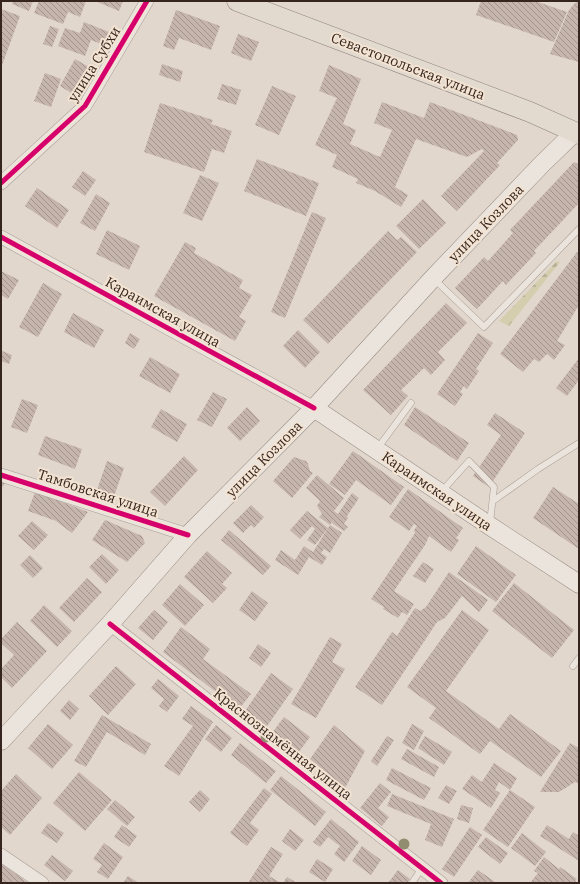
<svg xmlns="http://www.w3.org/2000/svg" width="580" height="884" font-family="'IBM Plex Serif',serif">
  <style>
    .forest { fill: url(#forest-firs) }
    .building { fill: url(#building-back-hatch) }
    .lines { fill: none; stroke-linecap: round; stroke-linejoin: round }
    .service-casing { stroke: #a79d95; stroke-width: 7 }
    .minor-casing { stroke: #a79d95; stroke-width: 14 }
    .secondary-casing { stroke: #978d85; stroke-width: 19 }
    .primary-casing { stroke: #8d837c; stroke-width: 21 }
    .service { stroke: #eae4dd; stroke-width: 6 }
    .minor { stroke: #eae4dd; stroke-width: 13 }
    .secondary { stroke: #eae4dd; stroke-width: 18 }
    .primary { stroke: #e2d9cf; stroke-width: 20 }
    .cycleway-casing { stroke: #f3e3d2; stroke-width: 8 }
    .cycleway { stroke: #d6006c; stroke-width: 5 }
    .tree { fill: #908d71 }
    .labels { text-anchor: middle; stroke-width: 4; stroke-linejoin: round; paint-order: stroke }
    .street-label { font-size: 14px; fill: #35251e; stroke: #f3e3d2 }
  </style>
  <defs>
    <pattern id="forest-firs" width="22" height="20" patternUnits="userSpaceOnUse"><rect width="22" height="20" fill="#d4ceaf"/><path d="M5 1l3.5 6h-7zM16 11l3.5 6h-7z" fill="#b7b196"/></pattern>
    <pattern id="building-back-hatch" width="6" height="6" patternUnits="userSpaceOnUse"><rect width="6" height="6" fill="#c6b5ad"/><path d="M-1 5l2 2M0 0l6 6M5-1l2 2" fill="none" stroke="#a2938c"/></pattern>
  </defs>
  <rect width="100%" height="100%" fill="#e2d7cc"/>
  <path class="forest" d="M557,261L560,262L509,326L499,321Z"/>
  <path class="building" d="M13,1H33L29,11L12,4Z
    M39,1H86L80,17L68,12L63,24L34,13Z
    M95,1H123L119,11Z
    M481,1H535L567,12L554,42L476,15Z
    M577,1H579V62L550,54L569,10Z
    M1,9L20,16L1,68Z
    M176,10L220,26L211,50L179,38L174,50L163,46Z
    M84,22L109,32L104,45L91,40L85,56L58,46L65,28L80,33Z
    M50,26L59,29L52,47L43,44Z
    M238,34L259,42L251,61L231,53Z
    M75,59L89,67L73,94L60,86Z
    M162,64L183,71L180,82L159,75Z
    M329,65L361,79L343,124L356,130L350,144L380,157L392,130L374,123L382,102L424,118L430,102L517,135L518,140L497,163L500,165L457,211L441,196L484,151L482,149L467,157L416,139L395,187L408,195L401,207L375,191L356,183L358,179L332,167L337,155L315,145L337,98L319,91Z
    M45,73L61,79L51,107L34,101Z
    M222,84L241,90L236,105L217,99Z
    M272,86L296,96L279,135L255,125Z
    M160,103L213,120L211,124L232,131L224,153L212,149L204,172L144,152Z
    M257,159L319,183L306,216L244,191Z
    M574,162L579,164V203L534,251L536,253L506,285L503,281L477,309L455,288L484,257L488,261L513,233L510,230Z
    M83,171L96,180L85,196L72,187Z
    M200,175L219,183L202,221L183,213Z
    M37,188L69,210L57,228L25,206Z
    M96,194L110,203L95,231L80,223Z
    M423,199L446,223L419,249L396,226Z
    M312,212L326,218L285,318L271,312Z
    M107,230L140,246L129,270L96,254Z
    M388,231L397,240L401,237L417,252L328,344L303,320Z
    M185,242L196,248L194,253L243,280L239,288L252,295L239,317L246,321L235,341L154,296Z
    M577,252L579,253V305L557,341L565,345L554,360L547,354L539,362L534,359L523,372L500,354Z
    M1,271L19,280L8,299L1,295Z
    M43,283L62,294L38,337L19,327Z
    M446,303L467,323L438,352L445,360L431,375L424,368L401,390L408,396L391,415L363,390Z
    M73,313L104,330L94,348L64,332Z
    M298,330L320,352L305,368L283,346Z
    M130,333L140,339L134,349L125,343Z
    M478,333L493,343L476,369L479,371L467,389L464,386L460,392L463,394L455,406L437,394Z
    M2,351L12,355L9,364L1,361Z
    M150,357L180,374L170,393L139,376Z
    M579,358V380L567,396L556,388Z
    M213,392L227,399L212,427L197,420Z
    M22,399L38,405L27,433L11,427Z
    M247,407L260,421L240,441L227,428Z
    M415,407L469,443L457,461L404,425Z
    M161,409L187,424L177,442L151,427Z
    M495,413L525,433L489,487L473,476L501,435L487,425Z
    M45,436L82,449L75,469L38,455Z
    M353,451L404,487L391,505L356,480L345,495L329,484Z
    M184,456L198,470L165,506L150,492Z
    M294,457L306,461L308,464L310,471L313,473L292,498L273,481Z
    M107,461L124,468L114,496L97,490Z
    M317,475L344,498L334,511L338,514L352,493L359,498L347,516L348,518L344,524L348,527L344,531L332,523L334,519L330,525L319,517L322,514L317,506L320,501L306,488Z
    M1,480L5,483L1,489Z
    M553,487L579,504V549L533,518Z
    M408,489L463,528L456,538L459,540L451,552L429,536L425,545L394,591L414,604L407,615L402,612L398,618L383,609L384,607L371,599L415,533L414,530L417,526L414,524L409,531L389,517Z
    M35,492L62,502L88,512L72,533L56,521L28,511Z
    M251,505L264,517L254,528L251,525L243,533L233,523Z
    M307,511L328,528L315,545L307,540L315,529L312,526L300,539L290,530Z
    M105,520L142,536L145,543L127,562L92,540Z
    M32,521L48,535L34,550L18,536Z
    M330,525L342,533L330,553L324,549L321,553L327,557L322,565L309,557L298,575L275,560L281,550L295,560L304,546L313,552Z
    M229,530L271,566L263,575L221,540Z
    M476,546L516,575L496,602L457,574Z
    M207,551L232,573L222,584L227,588L213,603L184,577Z
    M102,554L119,570L106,584L89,567Z
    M30,555L43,568L33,578L20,565Z
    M423,562L434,569L425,583L413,576Z
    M449,572L488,600L479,612L462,596L445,618L437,622L382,705L355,687L392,632L397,636L415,608L420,611L426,607Z
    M87,578L102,592L74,622L59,608Z
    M514,583L574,630L552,658L492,611Z
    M180,584L204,605L185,626L162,605Z
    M252,591L268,603L255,621L239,610Z
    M44,605L72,631L57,647L30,621Z
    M154,610L168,622L153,640L138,628Z
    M462,610L489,630L446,691L499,729L510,714L561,751L541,777L490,741L480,754L429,718L436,708L407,687Z
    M17,622L47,651L12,688L1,677V669L14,655L1,643V639Z
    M181,627L210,649L203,659L251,694L239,709L163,652Z
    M330,637L342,644L332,662L345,669L316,718L291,704Z
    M258,644L271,653L261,667L249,658Z
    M116,666L136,684L108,715L89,696Z
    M271,673L293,689L265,729L243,714Z
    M158,679L179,696L167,712L159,706L164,699L151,688Z
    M69,700L79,709L70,720L60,711Z
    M191,706L213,722L179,776L164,766L193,726L182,719Z
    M102,715L151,744L145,755L107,732L86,767L74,761Z
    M284,717L310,737L298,753L272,733Z
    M48,724L73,745L52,769L28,748Z
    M412,724L424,731L414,750L402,743Z
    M216,725L232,738L221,752L205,739Z
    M334,725L365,751L345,788L310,759Z
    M387,736L394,740L377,766L371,761Z
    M425,736L452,752L444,765L418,748Z
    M240,743L276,771L266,783L231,755Z
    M570,743L579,748V784L575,782L559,792H540Z
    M407,749L439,767L434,777L401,759Z
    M494,763L517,778L510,790L499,782L495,790L500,793L491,808L462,789L472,775L482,782Z
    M392,768L431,788L424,800L386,780Z
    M79,772L112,800L85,831L53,803Z
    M16,774L42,798L10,835L1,827V791Z
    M281,776L326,812L315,826L270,790Z
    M380,783L391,792L378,808L389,817L382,826L360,808Z
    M446,785L457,791L449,804L438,798Z
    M264,788L272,794L250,823L259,830L247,846L230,833Z
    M200,790L210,799L200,812L189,802Z
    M510,790L535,807L508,847L483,830Z
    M392,794L454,819L442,847L425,840L431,824L387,806Z
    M115,800L135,817L127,826L107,809Z
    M461,805L473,808L469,823L457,819Z
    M331,819L359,842L344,862L334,854L340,846L328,837L320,847L313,842Z
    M48,823L64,833L57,843L41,833Z
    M122,825L137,836L129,847L114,837Z
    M547,825L569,839L573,832L579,836V861L540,836Z
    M470,827L482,835L454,877L442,869Z
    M290,829L304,840L295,851L282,841Z
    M522,833L546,852L535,866L511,848Z
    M486,837L508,853L500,864L478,847Z
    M104,843L123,857L108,879L97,872L102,865L93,859Z
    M362,846L381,860L371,875L352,861Z
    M271,847L283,854L269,876L281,883H248Z
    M52,855L73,871L65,881L44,865Z
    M544,857L559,869L560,867L577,879L575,881L578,883H530L538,873L534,871Z
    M317,859L333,869L325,882L309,872Z
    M1,863L16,874L28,883H1Z
    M398,870L410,879L407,883H388Z
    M478,870L491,879L496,883H468Z
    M128,876L139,883H123Z
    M287,877L297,883H283Z"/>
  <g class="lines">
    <g class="service-casing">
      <path id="service" d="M434,279L484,327L579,229
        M377,449L411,403
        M442,491L469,461L494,487L490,523
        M493,501L538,469L579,443
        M573,666L579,658
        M412,883L422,868"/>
    </g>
    <g class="minor-casing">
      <path id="minor" d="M1,183L85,106L147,1
        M1,237L314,408
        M1,475L188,535
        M110,624L441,883
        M1,855L42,883"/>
    </g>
    <g class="secondary-casing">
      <path id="secondary" d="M314,408L490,526L579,584
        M1,741L110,624L188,535L314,408L433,278L543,163L575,132"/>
    </g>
    <g class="primary-casing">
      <path id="primary" d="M237,1L530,112L579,134"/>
    </g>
    <use href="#service" class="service"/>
    <use href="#minor" class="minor"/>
    <use href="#secondary" class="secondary"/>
    <use href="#primary" class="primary"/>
    <g class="cycleway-casing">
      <path id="cycleway" d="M1,183L85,106L147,1
        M1,237L314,408
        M1,475L188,535
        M110,624L441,883"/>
    </g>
    <use href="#cycleway" class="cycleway"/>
  </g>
  <g class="tree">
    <circle cx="266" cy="737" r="5.5"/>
    <circle cx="404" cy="844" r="5.5"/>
  </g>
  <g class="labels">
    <g class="street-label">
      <text transform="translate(94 64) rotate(-58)" y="5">улица Субхи</text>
      <text transform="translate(408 66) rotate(21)" y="5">Севастопольская улица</text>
      <text transform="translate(486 223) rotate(-46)" y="5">улица Козлова</text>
      <text transform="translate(163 312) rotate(29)" y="5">Караимская улица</text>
      <text transform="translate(264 459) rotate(-45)" y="5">улица Козлова</text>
      <text transform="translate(437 491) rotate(34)" y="5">Караимская улица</text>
      <text transform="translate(98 493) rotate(18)" y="5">Тамбовская улица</text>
      <text transform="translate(283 744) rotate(38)" y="5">Краснознамённая улица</text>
    </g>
  </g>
  <rect width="580" height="884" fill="none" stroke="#35251e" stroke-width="4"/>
</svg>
